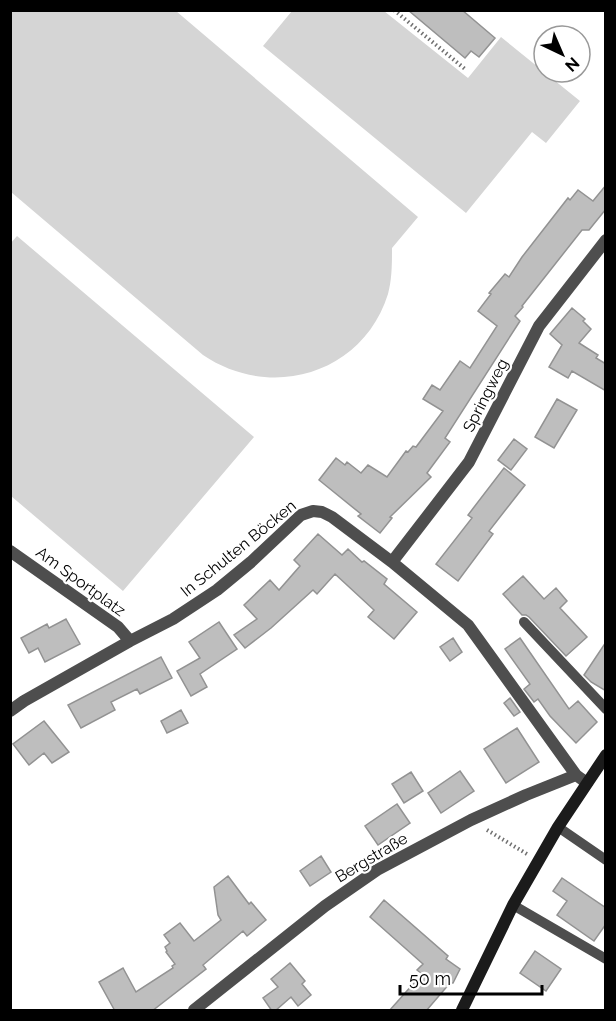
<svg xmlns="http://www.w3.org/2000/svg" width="616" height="1021" font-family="Raleway,sans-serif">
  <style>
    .green { fill: #d5d5d5 }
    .building { fill: #bebebe; stroke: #929292; stroke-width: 1.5 }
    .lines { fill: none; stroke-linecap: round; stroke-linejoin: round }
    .path { stroke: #707070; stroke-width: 4; stroke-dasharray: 1.5 3; stroke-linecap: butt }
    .lane { stroke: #4e4e4e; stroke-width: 10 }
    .street { stroke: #4e4e4e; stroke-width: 12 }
    .secondary { stroke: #1b1b1b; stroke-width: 12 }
    .labels { text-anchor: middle; stroke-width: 4.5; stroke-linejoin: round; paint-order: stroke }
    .street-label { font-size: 16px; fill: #000; stroke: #fff }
  </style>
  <rect width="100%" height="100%" fill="#fff"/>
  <path class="green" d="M15,10L176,11L418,217L392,248C392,264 392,279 388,294C363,374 271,401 203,355L11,192L10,14Z
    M292,11H384L468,78L501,37L580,101L546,143L532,132L466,213L263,46Z
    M17,236L254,437L123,591L11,496L10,244Z"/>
  <path class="building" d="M408,10H462L495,38L479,57L471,51L465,58Z
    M606,185V209L589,230H582L522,306L523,307L515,316L520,321L445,438L450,442L427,473L431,477L390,517L392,518L380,533L358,516L361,514L319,480L336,458L345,465L347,462L361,473L368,465L387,477L406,451L408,452L413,446L416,447L443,411L423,399L432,385L440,390L460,361L470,368L497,326L478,311L491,294L489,293L505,274L509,277L522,257L568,198L570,200L578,190L593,201Z
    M572,308L585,319L583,321L591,329L579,343L598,355L596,358L606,364V391L572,371L568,378L549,367L562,345L550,334Z
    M557,399L577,410L554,448L535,437Z
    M514,439L527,449L511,470L498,460Z
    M504,468L525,485L489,531L493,534L458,581L436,564L472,518L468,515Z
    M318,534L342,555L348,549L362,562L364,561L387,579L384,584L417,612L394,639L368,617L374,610L335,574L317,594L313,590L271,628L245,648L234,635L257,619L244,605L270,580L279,590L300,566L294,560Z
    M523,576L544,599L556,588L567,601L560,608L587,637L566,656L529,617L526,615H522L503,594Z
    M66,619L80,644L45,662L38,648L29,653L21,638L47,624L49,628Z
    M219,622L237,649L200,674L207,687L191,696L177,671L200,658L189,642Z
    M453,638L462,652L450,661L440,647Z
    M520,638L569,709L578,701L597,722L576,743L550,716L538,699L534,702L524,689L530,684L505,649Z
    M606,642V691L591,682L584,675Z
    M161,657L172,678L140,694L137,689L111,702L115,710L81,728L68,705Z
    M510,698L520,712L514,716L504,703Z
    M181,710L188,723L167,733L161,721Z
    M44,721L69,752L52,763L44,753L29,765L13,744Z
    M517,728L539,762L506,783L484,749Z
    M460,771L474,791L441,813L428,793Z
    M411,772L423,791L404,803L392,784Z
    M397,804L410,823L378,845L365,826Z
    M321,856L331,872L310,886L300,871Z
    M228,876L249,904L251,902L266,920L247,936L243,931L203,965L206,969L152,1011H115L99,982L123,968L136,992L173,968L172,966L175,964L166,952L167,951L165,947L170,943L164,935L180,923L194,941L221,920L218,915L214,887Z
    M562,878L606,908V924L594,941L557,915L567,901L553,891Z
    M384,900L448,956L446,959L460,969L453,983H450L426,1011H389L422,974L417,970L423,964L370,917Z
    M535,951L561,969L546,991L520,973Z
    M290,963L305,981L302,984L311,995L298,1006L291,997L275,1011H272L263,998L278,987L271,979Z"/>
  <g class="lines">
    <path class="path" d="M394,10L465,69
      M487,830L527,854"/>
    <path class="lane" d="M524,622L606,709
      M558,827L606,860
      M513,905L606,959"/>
    <path class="street" d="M10,551L118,627L130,641
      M392,562L469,462L539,326L606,240
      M10,711L24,701L130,641L173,619L217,590L251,562L301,515L313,511L322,512L332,517L392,562L468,625L576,775L587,783
      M194,1010L325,906L377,870L471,820L526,795L576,775"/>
    <path class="secondary" d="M462,1010L513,905L558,827L606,755"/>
  </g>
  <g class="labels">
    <g class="street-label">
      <text transform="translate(485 395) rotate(-63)" y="6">Springweg</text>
      <text transform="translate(238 548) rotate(-39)" y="6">In Schulten Böcken</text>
      <text transform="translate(81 581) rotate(36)" y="6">Am Sportplatz</text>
      <text transform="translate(371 857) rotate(-31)" y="6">Bergstraße</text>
    </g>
  </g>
  <rect width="616" height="1021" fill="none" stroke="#000000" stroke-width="24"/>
  <g transform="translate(562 54) rotate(136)"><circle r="28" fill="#ffffff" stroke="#999999" stroke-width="1.5"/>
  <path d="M0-4.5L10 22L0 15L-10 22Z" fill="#000000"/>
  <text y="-9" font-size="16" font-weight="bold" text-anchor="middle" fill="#000000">N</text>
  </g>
  <path d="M400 985v9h142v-9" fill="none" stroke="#000000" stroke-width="3"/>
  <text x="409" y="985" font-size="18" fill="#000000" stroke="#ffffff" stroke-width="4.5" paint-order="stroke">50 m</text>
</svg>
